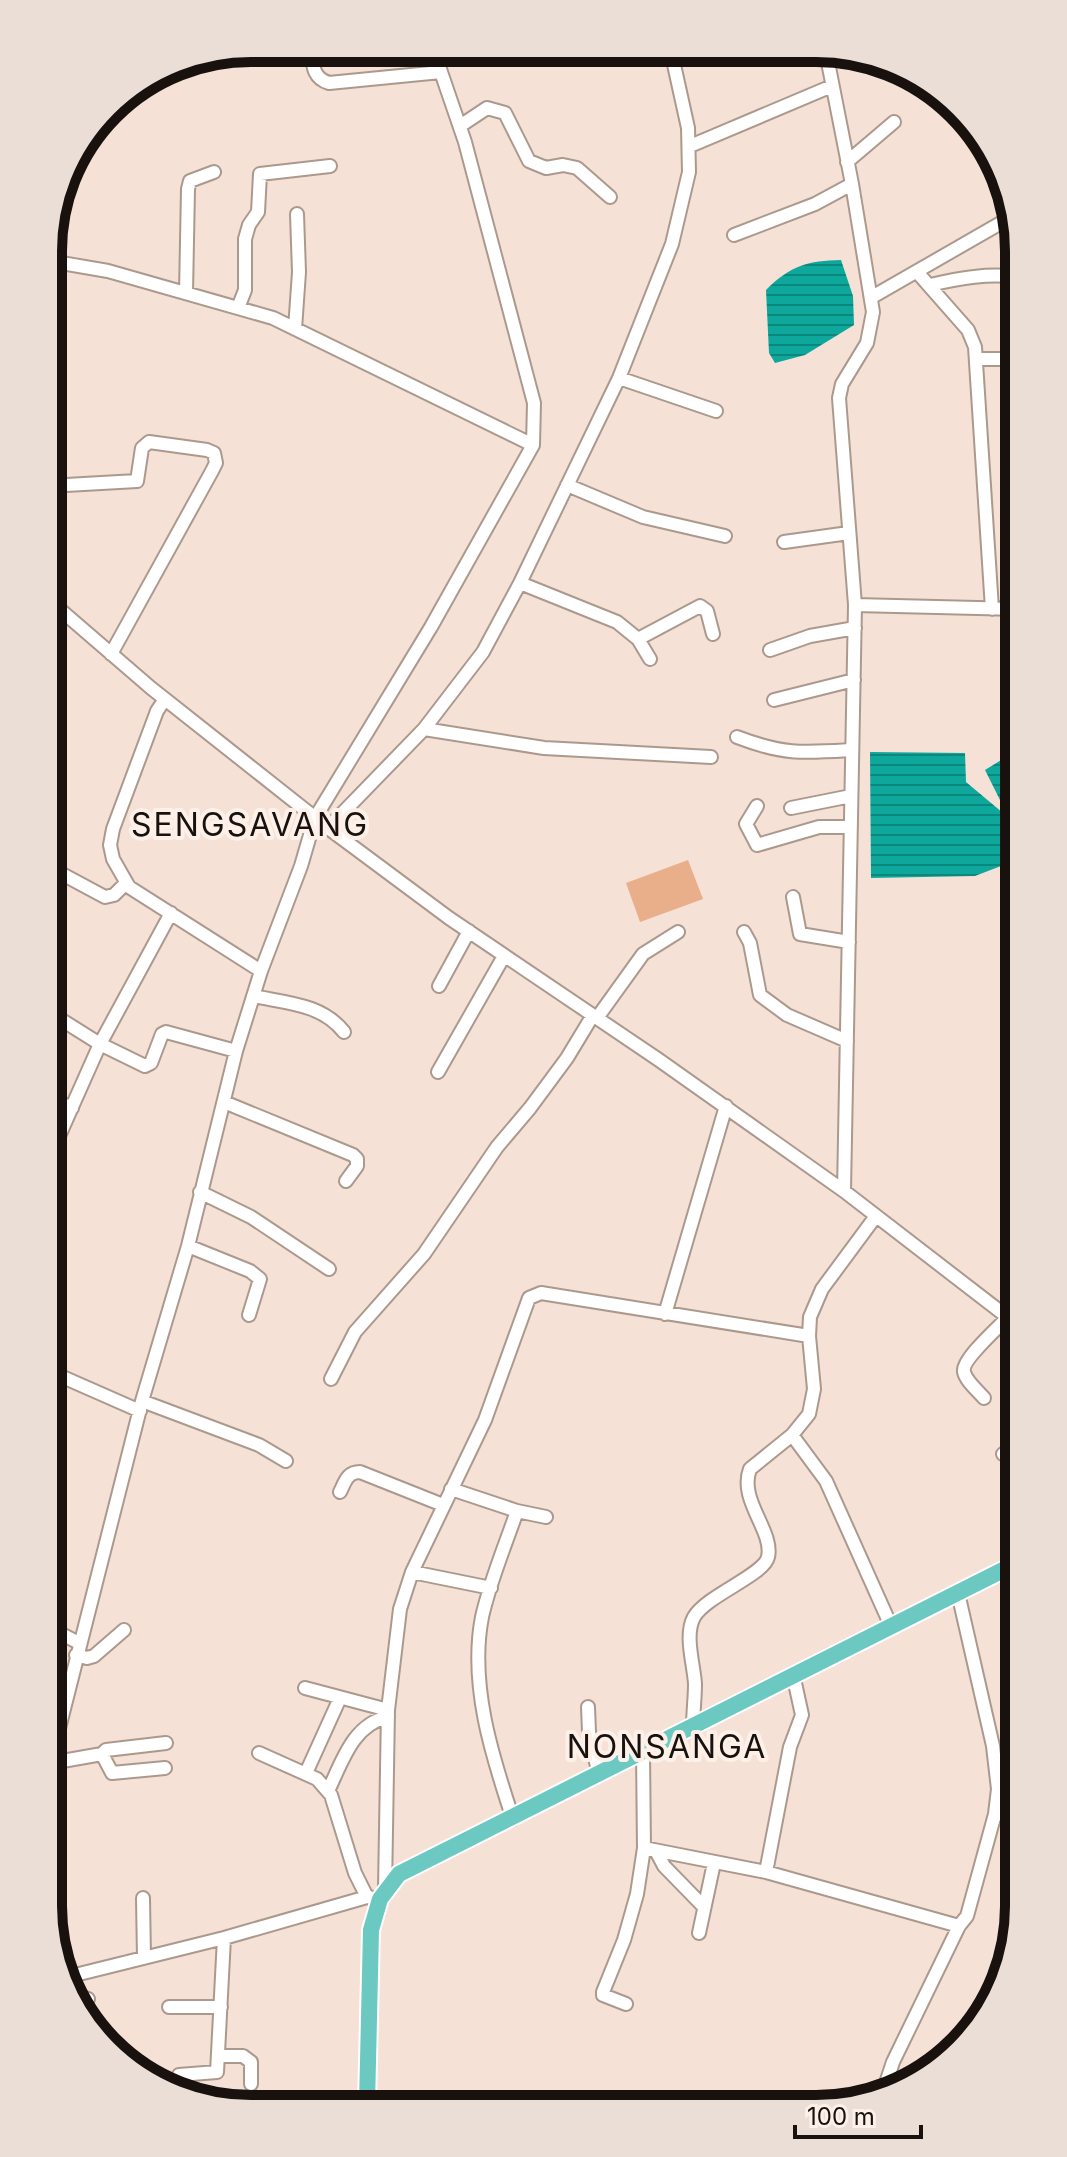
<svg xmlns="http://www.w3.org/2000/svg" width="1067" height="2157" font-family="Inter,sans-serif">
  <style>
    .green { fill: #e9ae8a }
    .water { fill: url(#water-rules) }
    .lines { fill: none; stroke-linecap: round; stroke-linejoin: round }
    .minor-casing { stroke: #ac998e; stroke-width: 16 }
    .major-casing { stroke: #fff; stroke-width: 20 }
    .minor { stroke: #fff; stroke-width: 12 }
    .major { stroke: #6bc9c2; stroke-width: 16 }
    .labels { text-anchor: middle; stroke-width: 8; stroke-linejoin: round; paint-order: stroke }
    .quarter-label { font-size: 32px; letter-spacing: 2px; fill: #18110d; stroke: #fcf0e9 }
    .rim { fill: none; stroke: #18110d; stroke-width: 10 }
  </style>
  <defs>
    <pattern id="water-rules" width="6" height="5" patternUnits="userSpaceOnUse" patternTransform="scale(2)"><rect width="6" height="5" fill="#0da79c"/><path d="M0 2.5h6" fill="none" stroke="#0c877e"/></pattern>
  </defs>
  <rect width="100%" height="100%" fill="#f5e1d5"/>
  <path class="green" d="M688,860L703,899L640,922L626,883Z"/>
  <path class="water" d="M841,260L853,296L854,325L805,355L775,363L769,353L766,290C791,265 808,261 841,260Z
    M1019,749V859L975,876L871,878L870,752L965,753L966,782L1009,818L985,770Z"/>
  <g class="lines">
    <g class="minor-casing">
      <path id="minor" d="M434,49L441,72
        M826,52L852,184L873,312L867,343L842,384L839,398L855,605L844,1191
        M460,126L487,108L505,113L529,161L546,168L563,165L577,168L610,197
        M690,146L832,86
        M847,162L894,122
        M734,235L815,204L852,184
        M50,261L108,271L273,318L533,445
        M917,272L968,330L975,347L992,609
        M930,285C960,278 988,273 1019,277
        M186,293L188,189L190,181L214,172
        M872,297L1013,216
        M238,308L245,290V239L249,225L258,212L260,174L330,166
        M295,329L299,272L297,214
        M978,359H1019
        M619,378L716,411
        M66,485L137,481L142,448L149,442L207,450L214,453L216,463L212,471L111,654
        M567,485L643,517L725,536
        M784,542L849,533
        M520,583L617,622L638,639L650,659
        M49,600L151,688L328,828L449,918L659,1060L844,1191L1019,1326
        M855,605L1019,609
        M638,639L700,606L707,611L713,634
        M770,650L810,636L855,628
        M165,699L157,711L113,829L110,845L113,859L129,887L261,971
        M774,700L854,680
        M424,729L544,748L711,757
        M737,737C784,755 803,753 852,750
        M757,806L746,824L757,845L819,827H851
        M791,808L851,796
        M328,828L424,729L483,652L520,583L619,378L672,244L689,172L688,128L671,51
        M49,867L105,897L114,895L126,883
        M793,897L800,934L849,942
        M744,932L750,943L760,995L787,1015L847,1041
        M439,986L469,931
        M253,996C287,1003 322,1004 344,1032
        M49,1012L100,1044L145,1066L151,1063L162,1034L166,1032L236,1051
        M597,1018L643,954L678,932
        M438,1072L504,956
        M49,1098L72,1108
        M224,1102L353,1155L357,1159V1166L346,1181
        M51,1154L100,1044L171,913
        M200,1192L251,1217L329,1269
        M188,1246L250,1271L260,1279L249,1315
        M665,1314L726,1106
        M49,1371L140,1411
        M331,1379L355,1332L424,1254L497,1147L530,1108L567,1058L593,1015
        M984,1398C978,1391 966,1381 964,1372C961,1360 999,1327 1008,1317
        M142,1401L259,1445L286,1461
        M792,1435L826,1481L891,1626
        M1003,1454L1019,1443
        M451,1489L517,1511L546,1517
        M340,1492C345,1482 347,1472 360,1472L443,1505
        M412,1572L491,1588
        M48,1627L79,1643
        M76,1655L87,1658L94,1656L124,1630
        M305,1688L388,1710
        M48,1689L65,1696
        M588,1707L589,1732L599,1775
        M693,1727C693,1713 695,1698 695,1684C694,1665 684,1635 694,1617C707,1595 764,1575 768,1557C774,1531 738,1500 750,1469L792,1435L809,1414L814,1389L809,1336L810,1317L822,1289L876,1216
        M259,1753L317,1779L331,1795L355,1873L367,1897
        M102,1754L112,1773L165,1768
        M51,1763L102,1754L106,1750L166,1743
        M48,1772L142,1401L188,1246L236,1051L261,971L301,866L315,818L431,627L533,445L534,403L465,142L441,72L329,83C312,78 313,64 311,48
        M306,1773L340,1698
        M328,1791C342,1762 353,1724 388,1717
        M995,1814L1019,1816
        M513,1819C492,1756 469,1684 482,1617C490,1581 505,1546 517,1511
        M644,1848L766,1872L959,1926
        M656,1851L664,1866L704,1907
        M766,1872L790,1747L802,1715L793,1674
        M385,1890L388,1710L400,1609L412,1572L485,1420L529,1298L541,1293L809,1336
        M143,1898L144,1958
        M699,1933L714,1863
        M63,1978L224,1938L367,1897L380,1899
        M75,1995L88,1999
        M626,2004L603,1995V1992L624,1940L637,1894L644,1848L643,1752
        M169,2007H221
        M220,2056H243L251,2062V2084
        M179,2075L217,2072L224,1938
        M887,2094V2080L893,2062L959,1926L967,1916L995,1814L998,1789L993,1746L958,1593"/>
    </g>
    <g class="major-casing">
      <path id="major" d="M367,2105L371,1930L380,1899L399,1874L1019,1562"/>
    </g>
    <use href="#minor" class="minor"/>
    <use href="#major" class="major"/>
  </g>
  <g class="labels">
    <g class="quarter-label">
      <text x="250" y="836">SENGSAVANG</text>
      <text x="667" y="1758">NONSANGA</text>
    </g>
  </g>
  <path d="M0 0H1067V2157H0ZM251 62H816A189 189 0 0 1 1005 251V1906A189 189 0 0 1 816 2095H251A189 189 0 0 1 62 1906V251A189 189 0 0 1 251 62Z" fill="#eaded7" fill-rule="evenodd"/>
  <path class="rim" d="M251 62H816A189 189 0 0 1 1005 251V1906A189 189 0 0 1 816 2095H251A189 189 0 0 1 62 1906V251A189 189 0 0 1 251 62Z"/>
  <path d="M795 2125v12h126v-12" fill="none" stroke="#18110d" stroke-width="4"/>
  <text x="807" y="2125" font-size="24" fill="#18110d" stroke="#fcf0e9" stroke-width="6" paint-order="stroke">100 m</text>
</svg>
